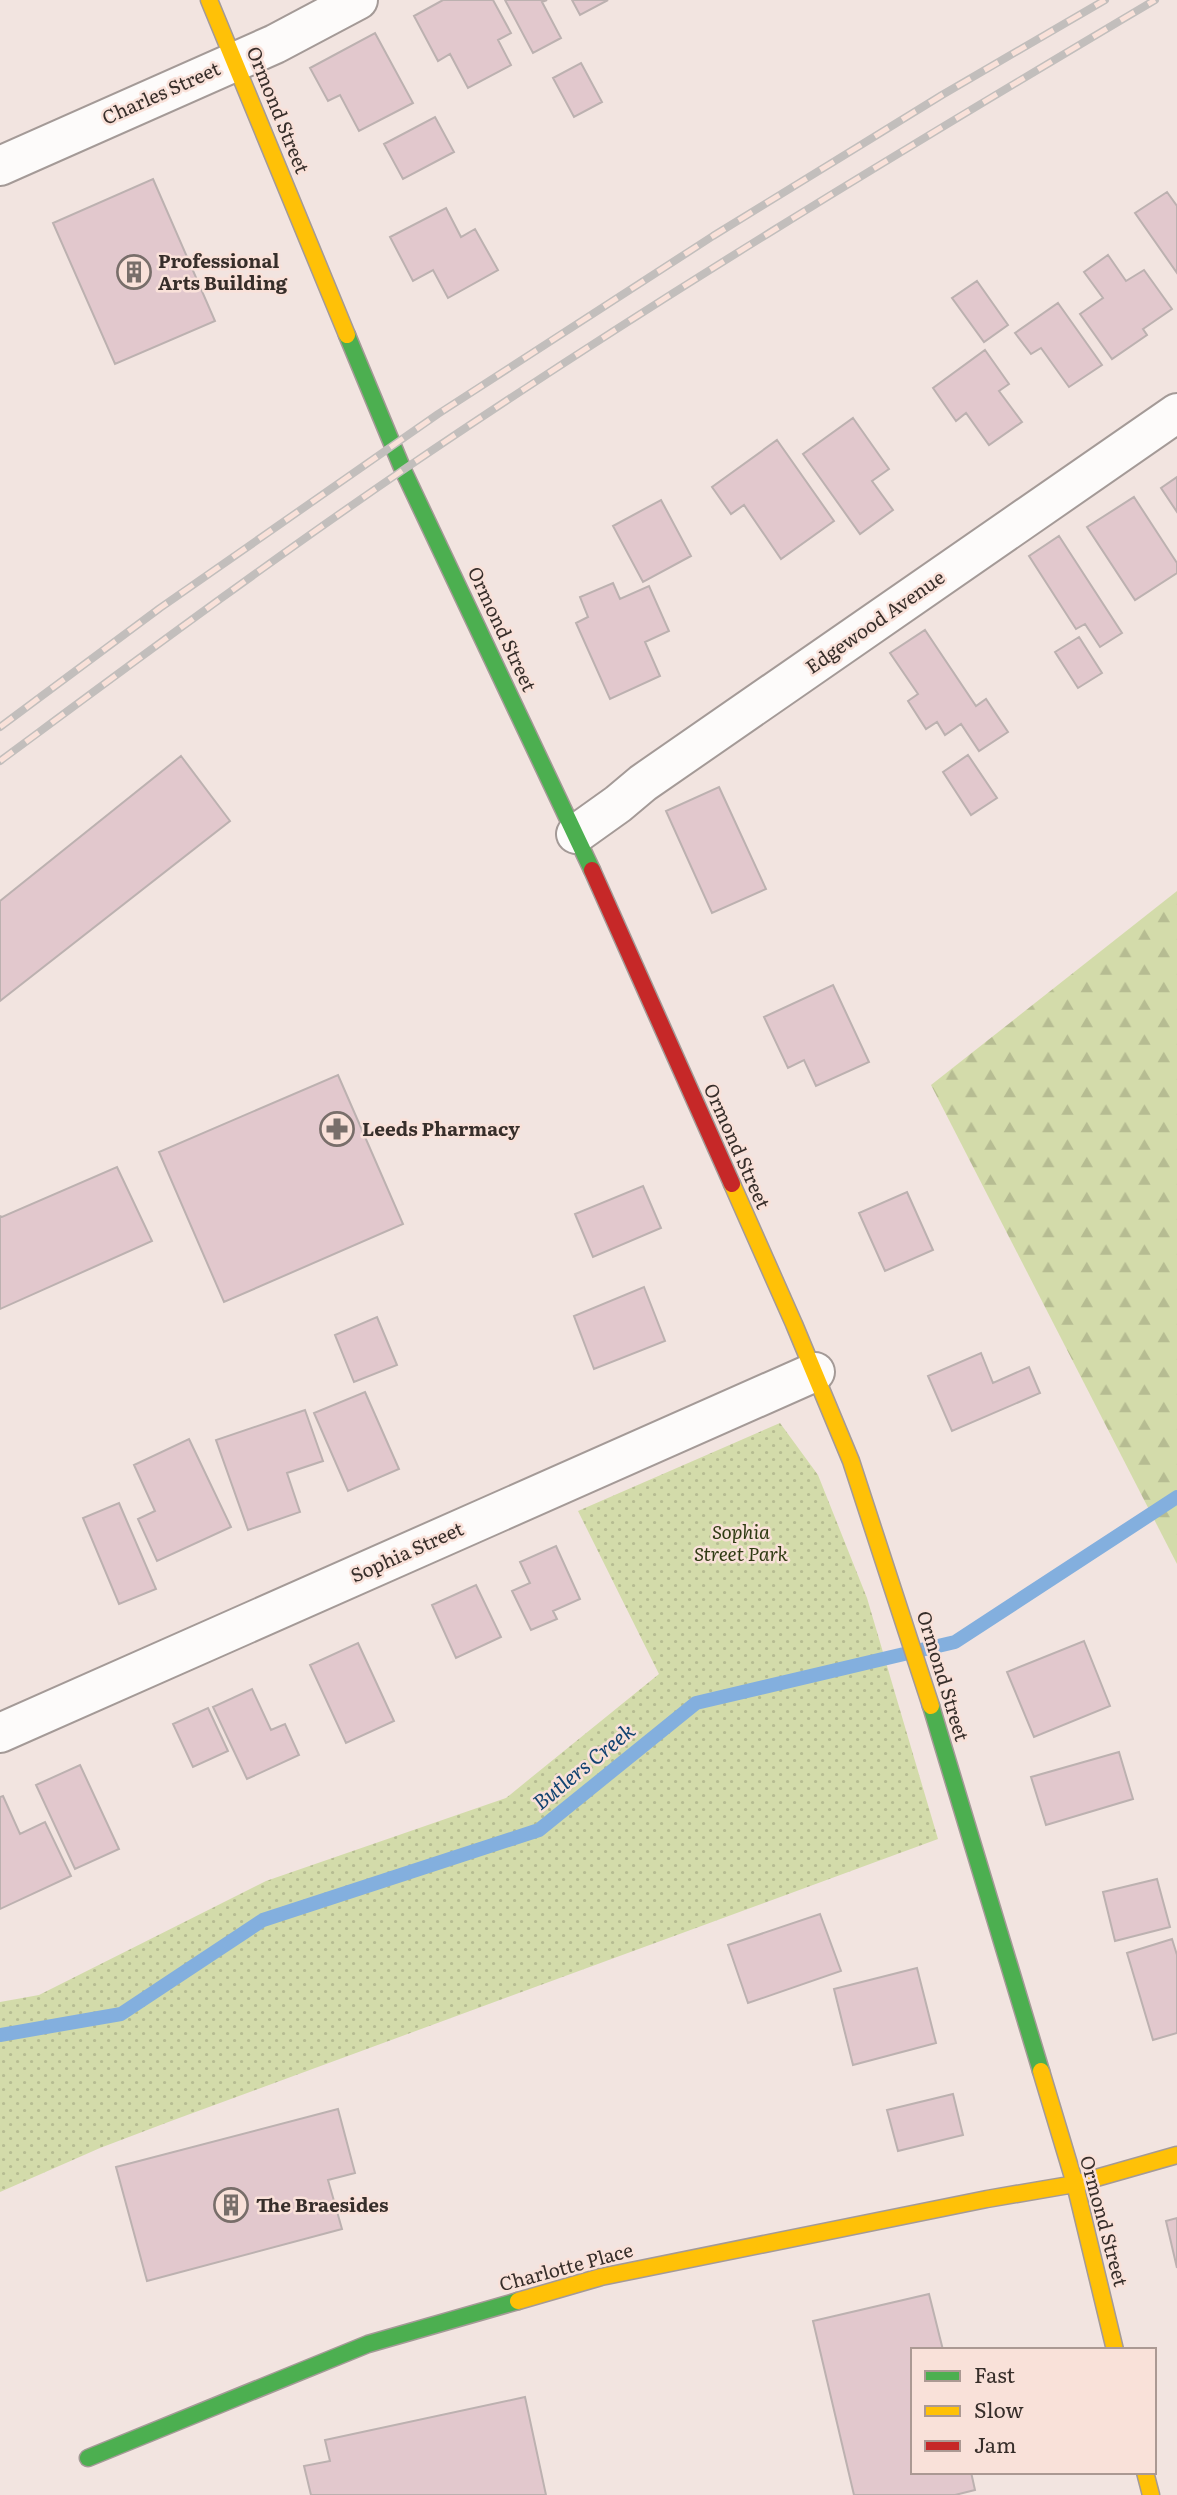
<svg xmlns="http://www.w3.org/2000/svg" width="1177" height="2495" font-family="Literata,serif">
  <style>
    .forest { fill: url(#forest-firs) }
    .park { fill: url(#park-dots) }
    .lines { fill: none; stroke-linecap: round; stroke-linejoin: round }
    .stream { stroke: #83afde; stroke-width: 14 }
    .building { fill: #e2c8cd; stroke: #bcb1b0; stroke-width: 2 }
    .street-casing { stroke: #a49a97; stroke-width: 42 }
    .fast-casing { stroke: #a49a97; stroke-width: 19 }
    .slow-casing { stroke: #a49a97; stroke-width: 19 }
    .jam-casing { stroke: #a49a97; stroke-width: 19 }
    .street { stroke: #fdfbfa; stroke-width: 38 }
    .fast { stroke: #4caf50; stroke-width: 16 }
    .slow { stroke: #ffc107; stroke-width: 16 }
    .jam { stroke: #c62828; stroke-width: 16 }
    .rail-casing { stroke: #c2bebc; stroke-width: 8 }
    .rail { stroke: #f9e1d9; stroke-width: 5; stroke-dasharray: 16; stroke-linecap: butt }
    .labels { text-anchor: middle; stroke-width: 5; stroke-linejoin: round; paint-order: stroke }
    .street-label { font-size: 19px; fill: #372e2a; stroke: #f9e1d9 }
    .poi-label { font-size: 19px; font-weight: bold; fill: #372e2a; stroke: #f9e1d9; text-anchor: start }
    .park-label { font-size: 19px; font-style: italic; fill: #303b13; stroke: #f9e1d9 }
    .water-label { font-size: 21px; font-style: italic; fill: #134471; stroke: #f9e1d9 }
  </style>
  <defs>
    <pattern id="forest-firs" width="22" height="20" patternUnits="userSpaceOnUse" patternTransform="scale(1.75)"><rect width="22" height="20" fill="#d3dbaa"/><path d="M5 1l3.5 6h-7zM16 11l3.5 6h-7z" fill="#b6bc92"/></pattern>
    <pattern id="park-dots" width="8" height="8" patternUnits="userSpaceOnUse" patternTransform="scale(1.75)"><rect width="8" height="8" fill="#d3dbaa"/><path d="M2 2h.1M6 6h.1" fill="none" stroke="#b6bc92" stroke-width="1.8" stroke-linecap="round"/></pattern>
  </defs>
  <rect width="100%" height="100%" fill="#f2e4e0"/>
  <path class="forest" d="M1177,891V1564L931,1085Z"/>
  <path class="park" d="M780,1423L818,1475L867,1598L938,1839L171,2121L100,2148L0,2192V2002L39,1995L266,1881L506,1798L659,1674L578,1511Z"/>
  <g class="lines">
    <path class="stream" d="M0,2035L121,2014L263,1920L539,1830L696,1703L955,1642L1177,1497"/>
  </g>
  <path class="building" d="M443,0H493L511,33L498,40L511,65L468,88L450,54L438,61L414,16Z
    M505,0H547L542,2L561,38L533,53Z
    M572,0H608L580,15Z
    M375,33L413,103L359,131L340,95L328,101L310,68Z
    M581,63L602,102L574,117L553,78Z
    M435,117L454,152L403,179L384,144Z
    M153,179L215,321L115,364L53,223Z
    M1167,192L1177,206V273L1135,213Z
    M446,208L461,237L475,229L498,270L448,298L433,270L413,281L390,237Z
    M1108,255L1126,281L1144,270L1172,309L1143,329L1147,335L1112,359L1080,314L1103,298L1084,272Z
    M977,281L1008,325L984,342L952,298Z
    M1058,303L1102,365L1069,387L1041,348L1031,354L1015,333Z
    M985,350L1009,384L999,391L1022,422L989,445L966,413L956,421L933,388Z
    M853,418L889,469L872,481L893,510L860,534L803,454Z
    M777,440L834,521L781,559L744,505L731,514L712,487Z
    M1177,477V512L1161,488Z
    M1134,497L1177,563V573L1135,600L1087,527Z
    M661,500L691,556L643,582L613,526Z
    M1059,536L1122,633L1100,647L1085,624L1076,629L1029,556Z
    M613,583L620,599L649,586L669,631L645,642L660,676L610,699L576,623L588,617L580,597Z
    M925,630L976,706L986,699L1008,732L979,751L961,724L945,735L937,722L926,729L908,701L918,694L890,653Z
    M1079,637L1102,673L1078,688L1055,652Z
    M968,755L997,798L971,815L943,772Z
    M181,756L230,821L0,1001V901Z
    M719,787L766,889L712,913L666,811Z
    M833,985L869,1062L816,1086L804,1060L788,1068L764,1017Z
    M338,1075L403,1224L224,1302L159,1152Z
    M117,1167L152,1241L0,1309V1216L2,1217Z
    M643,1186L661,1228L593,1257L575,1214Z
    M907,1192L933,1250L885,1271L859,1213Z
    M644,1287L665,1341L594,1369L574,1316Z
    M377,1317L397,1365L354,1382L335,1335Z
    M981,1353L993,1383L1029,1367L1040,1393L952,1431L928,1376Z
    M365,1392L399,1469L348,1491L314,1413Z
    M305,1410L323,1461L287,1473L300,1512L248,1530L216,1440Z
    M189,1439L231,1527L157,1561L138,1519L155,1511L134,1465Z
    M119,1503L156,1589L119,1604L83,1518Z
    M556,1546L580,1599L553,1611L557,1619L531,1630L512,1591L530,1583L520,1562Z
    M476,1585L501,1637L456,1658L432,1605Z
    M1084,1641L1110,1706L1034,1737L1007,1672Z
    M358,1643L394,1721L346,1743L310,1665Z
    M252,1689L271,1730L285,1724L299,1755L247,1779L213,1707Z
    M208,1708L228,1751L193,1767L173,1724Z
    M1119,1752L1133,1799L1046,1825L1031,1777Z
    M80,1765L119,1849L75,1869L36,1785Z
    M3,1796L20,1834L45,1822L71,1876L0,1909V1797Z
    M1157,1879L1170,1927L1115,1941L1103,1892Z
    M820,1914L841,1971L748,2003L728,1945Z
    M1172,1939L1177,1955V2033L1153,2040L1127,1953Z
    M917,1968L936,2043L853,2065L834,1989Z
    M953,2094L963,2135L898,2151L887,2110Z
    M338,2109L355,2173L328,2180L342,2229L147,2281L116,2167Z
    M1177,2218V2268L1166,2221Z
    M929,2294L943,2350H913V2472H971L975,2490L955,2495H854L813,2321Z
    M525,2397L546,2495H311L304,2466L330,2461L325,2440Z"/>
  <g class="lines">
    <g class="street-casing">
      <path id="street" d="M0,166L275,44L358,0
        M576,834L618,804L643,783L1177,413
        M0,1733L815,1372"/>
    </g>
    <g class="fast-casing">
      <path id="fast" d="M347,335L403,470L592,870
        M931,1706L1041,2071
        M88,2458L368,2344L518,2301"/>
    </g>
    <g class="slow-casing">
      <path id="slow" d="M209,0L347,335
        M732,1184L794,1324L851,1461L931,1706
        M1041,2071L1075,2184L1115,2350
        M518,2301L601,2277L987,2199L1075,2184L1177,2155
        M1145,2472L1151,2495"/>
    </g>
    <g class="jam-casing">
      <path id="jam" d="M592,870L732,1184"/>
    </g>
    <use href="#street" class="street"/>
    <use href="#fast" class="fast"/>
    <use href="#slow" class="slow"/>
    <use href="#jam" class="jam"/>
    <g class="rail-casing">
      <path id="rail" d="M0,727L160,608L438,414L713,236L942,95L1105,0
        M0,761C134,662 268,562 406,468C650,302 902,150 1155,0"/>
    </g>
    <use href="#rail" class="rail"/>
  </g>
  <defs>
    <g id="building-ring" transform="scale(1.75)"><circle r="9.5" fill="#f9e1d9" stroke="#786e6a" stroke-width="1.5"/><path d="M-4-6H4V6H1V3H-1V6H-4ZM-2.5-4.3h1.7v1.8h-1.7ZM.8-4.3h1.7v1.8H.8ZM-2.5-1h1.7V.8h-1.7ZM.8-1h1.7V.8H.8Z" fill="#786e6a"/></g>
    <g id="pharmacy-ring" transform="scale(1.75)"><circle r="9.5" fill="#f9e1d9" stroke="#786e6a" stroke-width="1.5"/><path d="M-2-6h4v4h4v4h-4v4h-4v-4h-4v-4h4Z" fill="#786e6a"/></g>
  </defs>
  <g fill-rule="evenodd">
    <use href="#building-ring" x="134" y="272"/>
    <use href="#pharmacy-ring" x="337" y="1129"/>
    <use href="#building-ring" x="231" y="2205"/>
  </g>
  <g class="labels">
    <g class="street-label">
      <text transform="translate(161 93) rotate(-24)" y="7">Charles Street</text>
      <text transform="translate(278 110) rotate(68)" y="7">Ormond Street</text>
      <text transform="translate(875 622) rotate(-35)" y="7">Edgewood Avenue</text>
      <text transform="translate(502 629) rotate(65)" y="7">Ormond Street</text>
      <text transform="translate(737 1146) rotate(66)" y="7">Ormond Street</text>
      <text transform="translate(407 1552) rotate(-24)" y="7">Sophia Street</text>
      <text transform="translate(943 1676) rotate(73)" y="7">Ormond Street</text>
      <text transform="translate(1104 2221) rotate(75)" y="7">Ormond Street</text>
      <text transform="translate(566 2267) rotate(-15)" y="7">Charlotte Place</text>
    </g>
    <g class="poi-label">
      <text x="158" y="268">Professional<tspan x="158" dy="22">Arts Building</tspan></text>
      <text x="362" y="1136">Leeds Pharmacy</text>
      <text x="256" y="2212">The Braesides</text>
    </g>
    <g class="park-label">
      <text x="741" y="1539">Sophia<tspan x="741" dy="22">Street Park</tspan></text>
    </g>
    <g class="water-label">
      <text transform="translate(584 1767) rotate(-39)" y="7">Butlers Creek</text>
    </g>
  </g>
  <rect x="911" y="2348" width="245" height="126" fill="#f9e1d9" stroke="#ab9993" stroke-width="2"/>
  <rect x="925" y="2371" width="35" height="10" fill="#4caf50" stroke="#ab9993" stroke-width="2"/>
  <text x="974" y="2383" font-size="21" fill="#372e2a">Fast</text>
  <rect x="925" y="2406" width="35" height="10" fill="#ffc107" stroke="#ab9993" stroke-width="2"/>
  <text x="974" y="2418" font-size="21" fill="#372e2a">Slow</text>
  <rect x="925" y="2441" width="35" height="10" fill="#c62828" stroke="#ab9993" stroke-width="2"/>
  <text x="974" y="2453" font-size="21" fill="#372e2a">Jam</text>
</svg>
